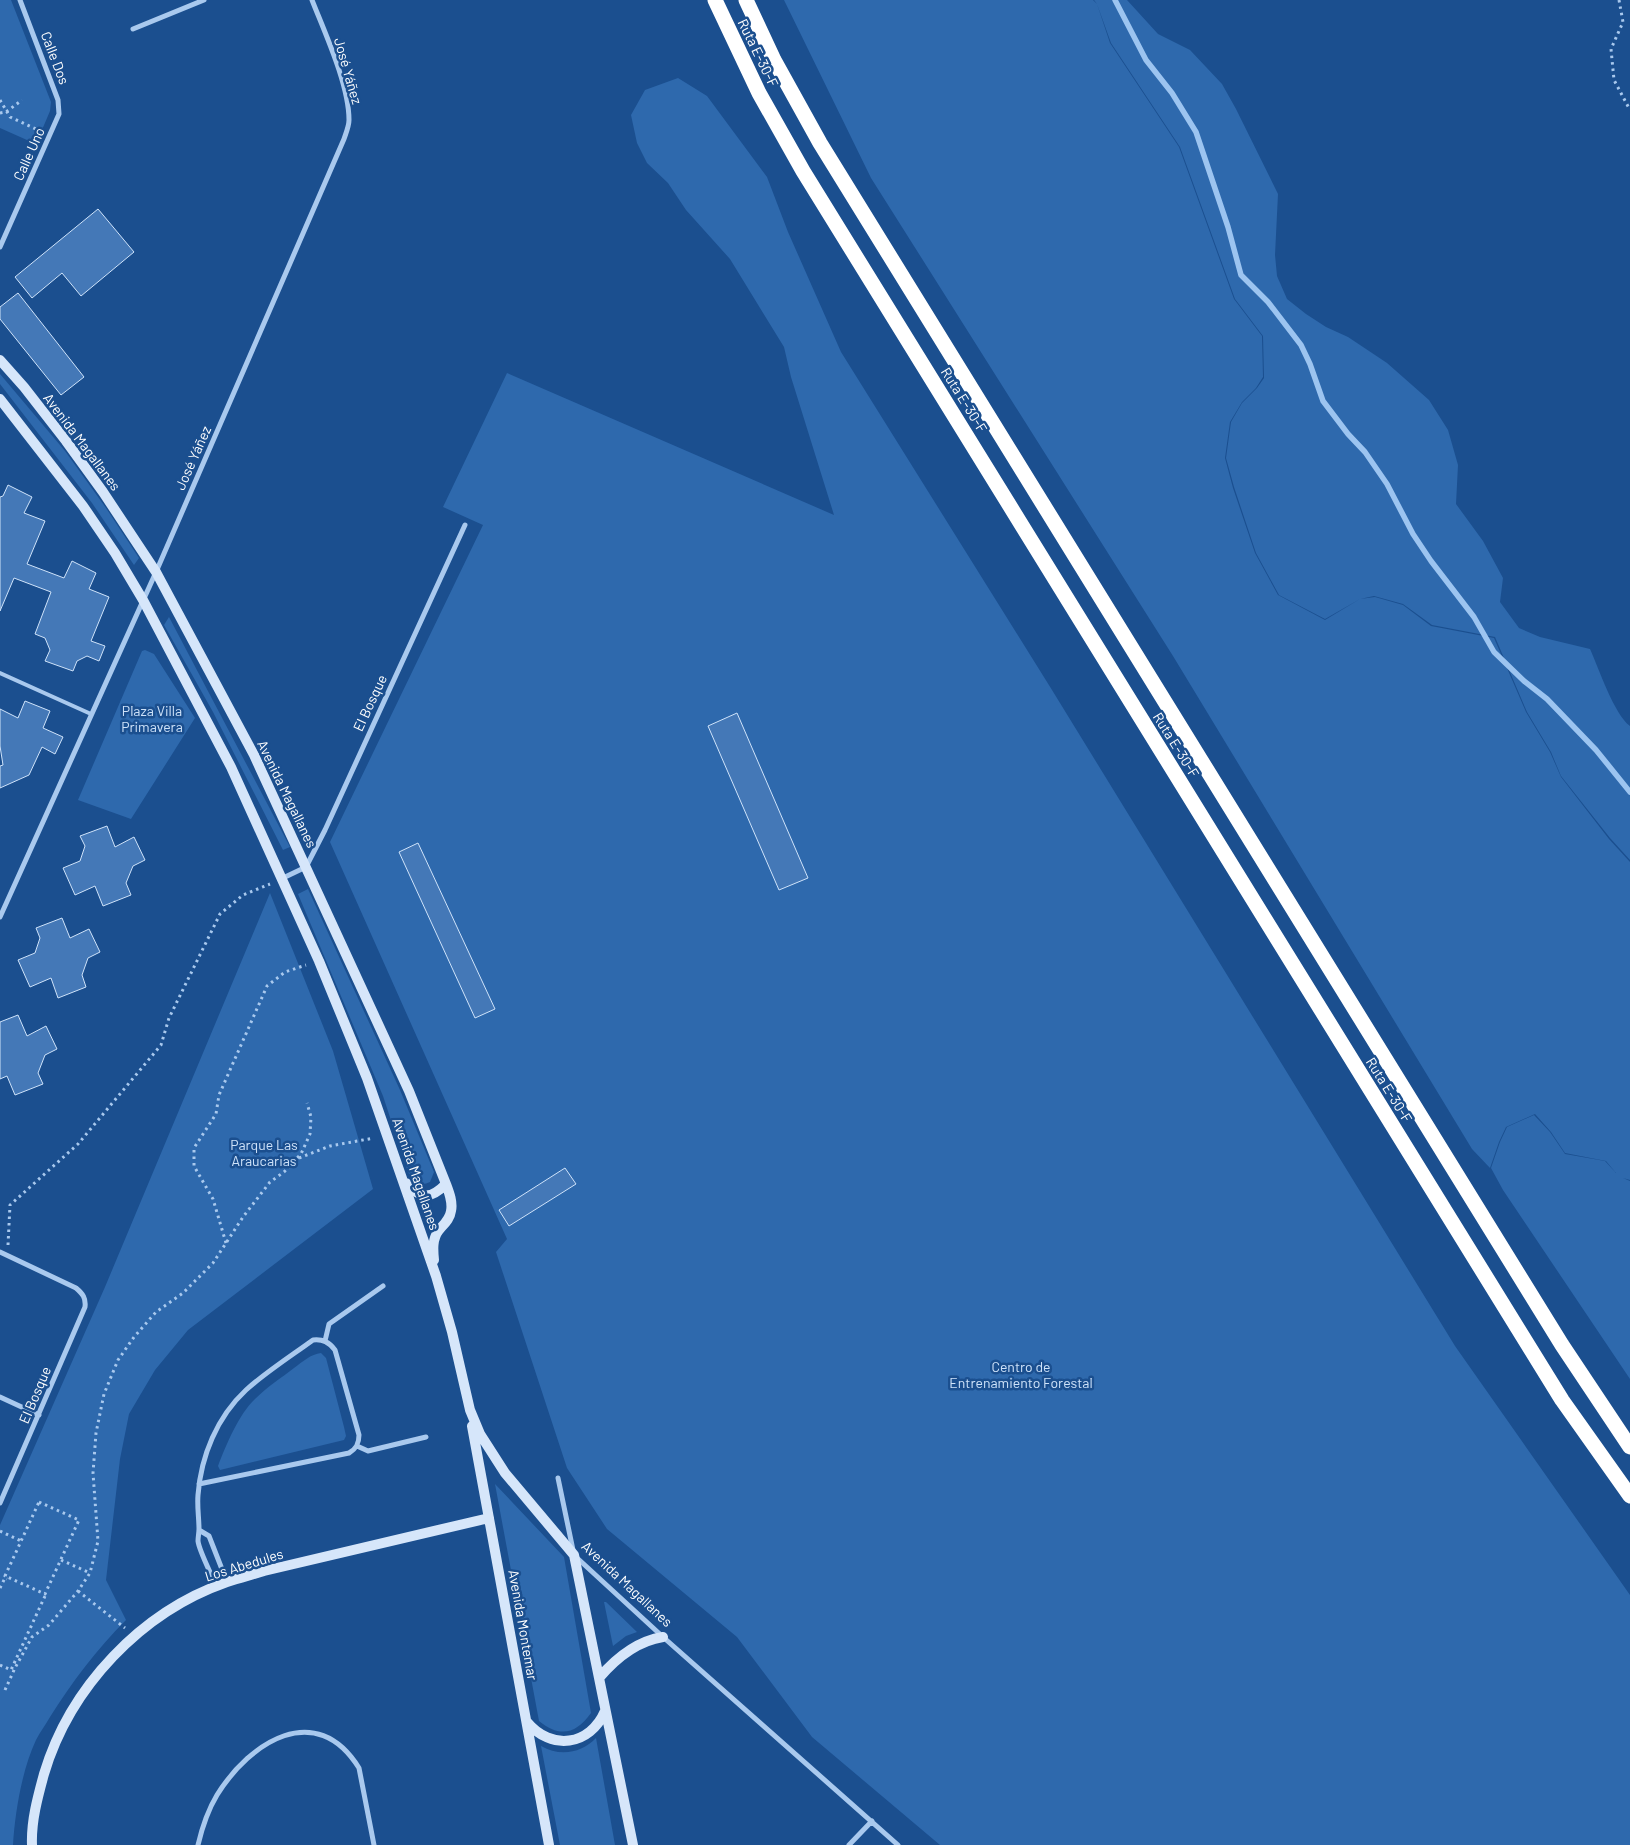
<svg xmlns="http://www.w3.org/2000/svg" width="1630" height="1845" font-family="Barlow,sans-serif">
  <style>
    .green { fill: #2e69ad }
    .lines { fill: none; stroke-linecap: round; stroke-linejoin: round }
    .stream { stroke: #9cc4f0; stroke-width: 5.5 }
    .building { fill: #4478b7; stroke: #cfe3fa }
    .path { stroke: #a9c9ee; stroke-width: 3; stroke-dasharray: 2.5 4; stroke-linecap: butt }
    .lane { stroke: #a9c9ee; stroke-width: 4 }
    .street { stroke: #a9c9ee; stroke-width: 5 }
    .secondary { stroke: #d6e6fa; stroke-width: 10 }
    .highway { stroke: #fff; stroke-width: 15 }
    .labels { text-anchor: middle; stroke-width: 5; stroke-linejoin: round; paint-order: stroke }
    .street-label { font-size: 14px; fill: #fff; stroke: #1b4f8f }
    .park-label { font-size: 14px; fill: #cfe3fa; stroke: #1b4f8f }
  </style>
  <rect width="100%" height="100%" fill="#1b4f8f"/>
  <path class="green" d="M0,0H11L51,102L50,111L36,144L0,128Z
    M784,0H1093L1097,4L1110,43L1179,147L1234,299L1262,336L1263,377L1256,388L1242,402L1230,422L1225,458L1233,488L1255,553L1278,595L1325,620L1360,599L1375,597L1403,605L1431,626L1494,638L1526,712L1550,752L1561,777L1609,839L1630,862V1180L1623,1178L1630,1181V1379L1503,1190L1491,1168L1500,1142L1507,1127L1534,1115L1550,1132L1565,1154L1605,1161L1616,1173L1606,1161L1565,1153L1551,1132L1535,1114L1506,1127L1499,1142L1490,1168L1472,1149L1173,656L871,178Z
    M1094,0H1127L1158,34L1190,50L1222,84L1236,109L1278,194L1275,255L1277,276L1287,299L1306,314L1326,327L1348,337L1387,363L1429,400L1448,430L1458,465L1456,504L1483,541L1503,578L1500,602L1519,628L1540,637L1590,649C1599,669 1614,714 1630,726V860L1610,838L1561,776L1551,752L1527,712L1495,637L1432,625L1403,604L1374,596L1360,599L1325,619L1279,595L1256,553L1234,487L1226,458L1231,422L1242,403L1257,388L1264,378L1263,336L1235,299L1180,147L1111,43L1097,4Z
    M678,78L707,96L767,177L788,232L841,352L1052,690L1455,1346L1630,1595V1845H940L812,1737L737,1637L607,1529L567,1468L496,1252L507,1239L330,842L483,525L443,507L507,373L834,515L791,377L784,347L730,259L686,210L668,183L647,163L637,143L631,115L645,90Z
    M0,374L65,451L106,508L139,558L134,565L92,503L0,384Z
    M169,617L290,847L283,850L213,712L164,625Z
    M145,650L154,654L195,718L131,819L78,800L142,651Z
    M308,889L400,1090L434,1172L430,1182C420,1187 413,1182 408,1172L383,1096L298,894Z
    M270,893L333,1051L373,1189L188,1330L155,1370L129,1414L120,1459L106,1580L126,1620C97,1649 72,1682 50,1717C46,1724 40,1732 36,1740C22,1770 15,1812 13,1845H0V1525L105,1287Z
    M321,1353L326,1358L344,1427L346,1436L344,1440L220,1470L218,1466C226,1445 239,1414 255,1399C267,1387 281,1378 294,1368C302,1362 311,1354 321,1353Z
    M495,1484L564,1557L591,1713C576,1734 560,1738 539,1721Z
    M604,1602H606L637,1632L626,1636L613,1646Z
    M596,1738L615,1845H560L541,1746C560,1757 582,1753 596,1738Z"/>
  <g class="lines">
    <path class="stream" d="M1115,0L1146,60L1172,93L1196,132L1228,227L1241,275L1268,302L1301,345L1310,364L1323,401L1348,434L1365,452L1387,484L1413,534L1431,561L1474,617L1494,652L1524,681L1547,699L1596,750L1630,792"/>
  </g>
  <path class="building" d="M98,209L134,252L81,296L62,273L32,298L15,277Z
    M18,293L84,377L61,395L0,319V307Z
    M8,485L32,497L24,513L45,521L27,564L64,578L72,561L96,573L89,589L109,597L91,641L105,646L99,661L87,656L77,661L73,671L45,661L50,650L45,638L35,634L51,592L14,578L0,611V497L3,496Z
    M25,701L50,711L43,728L63,737L55,754L42,747L29,775L0,788V766L3,765L0,746V709L18,718Z
    M737,713L808,878L779,890L708,726Z
    M107,826L115,847L134,837L145,860L133,866L126,883L131,895L103,906L95,886L75,895L63,868L80,861L85,846L80,836Z
    M418,843L495,1009L475,1018L399,852Z
    M62,918L70,938L89,929L100,952L88,958L82,975L86,987L58,998L51,978L30,987L18,960L35,953L40,938L36,928Z
    M18,1015L27,1036L46,1026L57,1049L45,1055L38,1073L43,1084L15,1095L7,1076L0,1079V1022Z
    M565,1168L576,1184L509,1226L499,1210Z"/>
  <g class="lines">
    <path class="path" d="M1619,0L1623,22L1611,49L1614,80L1630,110
      M0,100L10,117L40,131
      M0,113L6,112L22,100
      M299,1158L330,1146L374,1138
      M226,1243L213,1199L194,1166V1148L216,1114L219,1095L267,986L285,972L306,965
      M8,1245L10,1205L78,1144L161,1045L169,1018L220,914L243,895L270,884
      M39,1502L79,1520L45,1594L5,1576Z
      M0,1531L21,1541
      M61,1560L90,1573
      M0,1588L5,1578L7,1579
      M78,1591L125,1628
      M0,1665L11,1670L45,1596L43,1595
      M5,1690L15,1668L32,1637L49,1625L78,1591L90,1573L98,1541L93,1473L96,1433L104,1394L118,1360L134,1337L156,1312L183,1293L213,1263L243,1217L270,1182L284,1172L301,1154L310,1134L311,1117L307,1103"/>
    <path class="lane" d="M0,673L91,714"/>
    <path class="street" d="M133,29L204,0
      M0,247L59,114L58,100L20,0
      M283,878L306,867L325,830L465,525
      M0,917L156,572L344,139C346,133 349,126 349,120C349,85 325,33 312,0
      M0,1252L76,1288C83,1294 86,1298 85,1307L0,1503
      M325,1341L329,1324L383,1286
      M0,1397L39,1415
      M357,1446L368,1451L426,1437
      M558,1478L573,1550
      M199,1484L349,1453C356,1449 359,1444 359,1435L335,1350C329,1342 323,1339 313,1340C291,1356 266,1372 246,1390C217,1417 201,1456 198,1495C197,1507 199,1518 199,1529C199,1533 198,1537 198,1541C199,1551 212,1575 216,1586
      M199,1530L209,1536L227,1582
      M576,1557L663,1637L898,1845
      M198,1845C202,1828 208,1810 217,1795C250,1742 316,1699 359,1768L374,1845
      M849,1845L872,1821"/>
    <path class="secondary" d="M0,360L24,387L66,441L103,492L156,572L254,755L409,1091L446,1184C449,1192 453,1202 451,1211C450,1219 444,1224 439,1230C432,1239 433,1250 434,1260
      M0,399L83,506L115,553L143,600L231,767L319,961L367,1078L436,1276L452,1332L470,1410L480,1434L505,1473L574,1555L633,1845
      M406,1183C421,1199 430,1200 446,1184
      M472,1426L549,1845
      M599,1678C616,1658 637,1641 663,1637
      M527,1722C551,1751 590,1746 605,1711
      M32,1845C31,1821 38,1796 44,1774C70,1687 141,1612 227,1582C239,1578 251,1575 264,1571L489,1518"/>
    <path class="highway" d="M715,0L759,93L803,171L1562,1400L1630,1496
      M746,0L774,60L820,143L1562,1345L1630,1447"/>
  </g>
  <g class="labels">
    <g class="street-label">
      <text transform="translate(758 53) rotate(64)" y="5">Ruta E-30-F</text>
      <text transform="translate(55 58) rotate(69)" y="5">Calle Dos</text>
      <text transform="translate(348 71) rotate(74)" y="5">José Yáñez</text>
      <text transform="translate(29 154) rotate(-66)" y="5">Calle Uno</text>
      <text transform="translate(964 400) rotate(58)" y="5">Ruta E-30-F</text>
      <text transform="translate(82 442) rotate(53)" y="5">Avenida Magallanes</text>
      <text transform="translate(193 458) rotate(-66)" y="5">José Yáñez</text>
      <text transform="translate(370 703) rotate(-65)" y="5">El Bosque</text>
      <text transform="translate(1176 745) rotate(58)" y="5">Ruta E-30-F</text>
      <text transform="translate(287 794) rotate(64)" y="5">Avenida Magallanes</text>
      <text transform="translate(1389 1090) rotate(58)" y="5">Ruta E-30-F</text>
      <text transform="translate(416 1174) rotate(71)" y="5">Avenida Magallanes</text>
      <text transform="translate(35 1395) rotate(-67)" y="5">El Bosque</text>
      <text transform="translate(244 1565) rotate(-17)" y="5">Los Abedules</text>
      <text transform="translate(627 1584) rotate(43)" y="5">Avenida Magallanes</text>
      <text transform="translate(523 1625) rotate(80)" y="5">Avenida Montemar</text>
    </g>
    <g class="park-label">
      <text x="152" y="716">Plaza Villa<tspan x="152" dy="16">Primavera</tspan></text>
      <text x="264" y="1150">Parque Las<tspan x="264" dy="16">Araucarias</tspan></text>
      <text x="1021" y="1372">Centro de<tspan x="1021" dy="16">Entrenamiento Forestal</tspan></text>
    </g>
  </g>
</svg>
